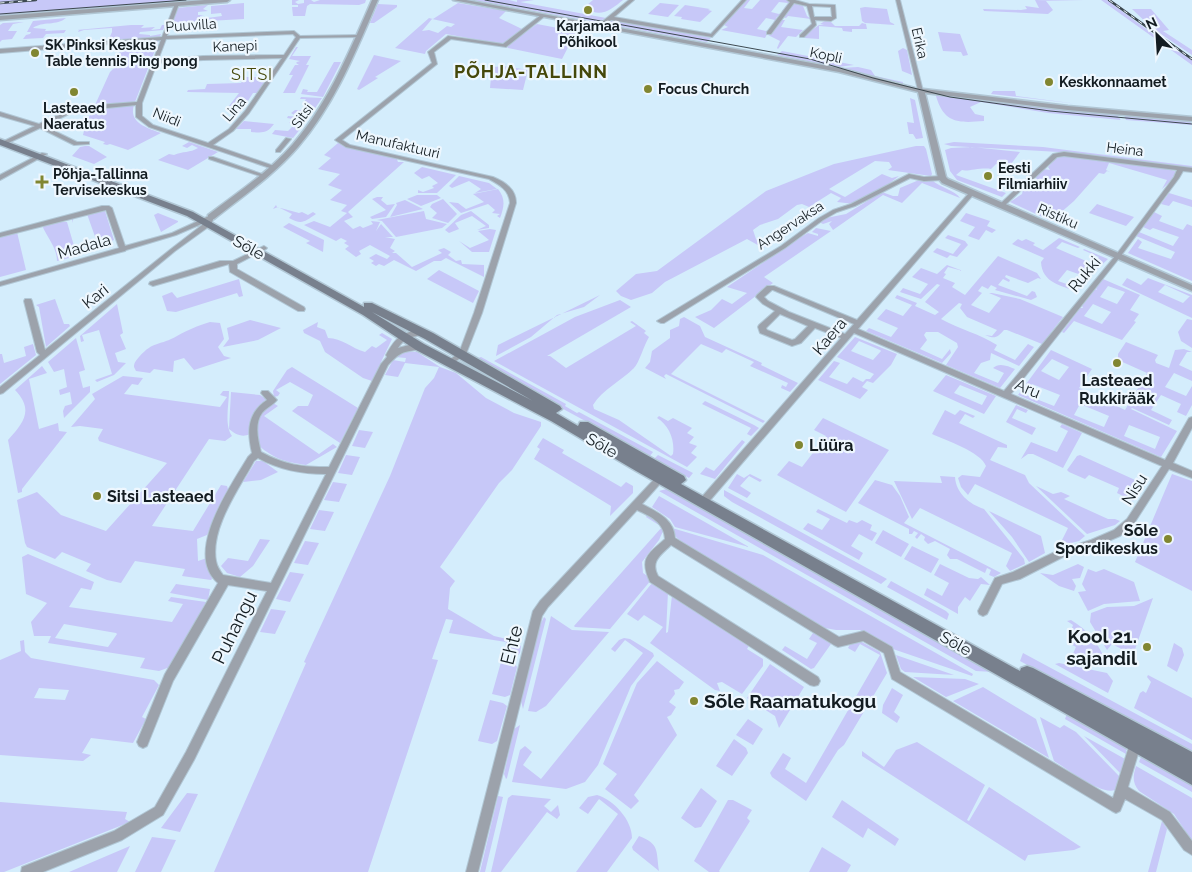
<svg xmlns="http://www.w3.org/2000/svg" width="1192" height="872" font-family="Raleway,sans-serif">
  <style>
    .green { fill: #c7c8f8; fill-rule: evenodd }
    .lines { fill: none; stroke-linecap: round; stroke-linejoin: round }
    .minor-casing { stroke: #b1c7d5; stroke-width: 2 }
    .tertiary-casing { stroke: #b1c7d5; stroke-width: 3 }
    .secondary-casing { stroke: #b1c7d5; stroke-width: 3 }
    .minor { fill: #9ca2ab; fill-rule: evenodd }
    .tertiary { fill: #9ca2ab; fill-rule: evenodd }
    .secondary { fill: #78808d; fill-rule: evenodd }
    .tram { stroke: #3d4950; stroke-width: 1 }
    .rail-casing { stroke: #3d4950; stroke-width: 2.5 }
    .rail { stroke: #eef7fe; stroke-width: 1; stroke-dasharray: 4.5; stroke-linecap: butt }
    .poi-dot { fill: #818631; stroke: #eef7fe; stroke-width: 2 }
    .labels { text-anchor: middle; stroke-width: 4.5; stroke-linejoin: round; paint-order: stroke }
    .far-street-label { font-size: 14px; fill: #131c21; stroke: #eef7fe }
    .far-poi-label { font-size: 14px; font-weight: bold; fill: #131c21; stroke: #eef7fe; text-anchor: start }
    .far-quarter-label { font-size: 16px; letter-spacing: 1px; fill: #45480a; stroke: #eef7fe }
    .street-label { font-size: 16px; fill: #131c21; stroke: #eef7fe }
    .poi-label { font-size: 16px; font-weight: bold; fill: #131c21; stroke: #eef7fe; text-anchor: start }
    .far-district-label { font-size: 18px; font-weight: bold; letter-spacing: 1px; fill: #45480a; stroke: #eef7fe }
    .near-street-label { font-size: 19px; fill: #131c21; stroke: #eef7fe }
    .near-poi-label { font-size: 19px; font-weight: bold; fill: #131c21; stroke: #eef7fe; text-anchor: end }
  </style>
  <rect width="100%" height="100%" fill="#d4edfc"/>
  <path class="green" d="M0,0H212L0,17Z
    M292,0H299L295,2L298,4L304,3V0H311L314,2L320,0H366L365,3L359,5L310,4L307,6L305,16H293L292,7H298V5H292Z
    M473,0H509L517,2V0H534L520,2L606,18L598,22Z
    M593,0H623C612,9 601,18 587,9V5Z
    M745,0H750L744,8L752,9L760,0H786L790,2L784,11H782L788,3L779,2L771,12L779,14L783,12L776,18L777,20L773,22L775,20L766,18L757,29L766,31L770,29L765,38L721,30L728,27L724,25Z
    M1035,0L1084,1H1046L1053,10L1048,14L984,11L983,9L1021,10L1027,9L1025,6L1039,8Z
    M1101,0H1107L1165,43L1192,60V65Z
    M244,3V19L172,23L177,8L208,5L203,9L208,11L198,12V15H204L200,16V19L222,16L221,13L211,14V6Z
    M458,3L506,11L499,18L522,29L502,44L446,34L426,51L425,54L395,48L429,18L433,19ZM432,19L455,24L451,27L447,26L438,33L429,30L422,31Z
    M660,3L679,5L668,17L648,14Z
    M793,3L803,6L807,16L811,19L788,16L786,18L782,17Z
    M378,4L397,5V7L374,23H370Z
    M685,5L710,9L708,10L712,11L700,22L681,19L682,17L674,16Z
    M865,7L887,9L890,22L896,25L865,23L862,21L860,8Z
    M1132,9H1151L1169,30L1163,31L1192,50V55L1152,28Z
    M66,18C57,26 42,21 33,28L46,29L45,31L66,30L64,33L46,34L43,38L23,39L26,35L30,34L31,32H27L33,21Z
    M611,19L711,38L707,42L607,24Z
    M782,20H785L781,27L803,30L796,37L788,36L778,49L777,48L780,41L768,35L770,33L775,34L770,33L779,21Z
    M825,21H830L835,26H859L862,23L866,24L867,29H852V32L843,31L842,28L819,26V39L805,38V35L819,25H824L820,24Z
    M24,22L13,24L8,31H17L12,39L2,40L0,42V25L3,23Z
    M537,24L563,29L569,24L579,26L562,59L508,48L506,46Z
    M131,25H144L141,28L155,27L151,30L160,29L162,25H165L163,30L140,32L139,34L150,35V36L161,34L160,37L108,41L112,32V28L84,30L78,32L79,30H77Z
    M938,32L960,34L968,55L963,56L961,52L943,51Z
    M159,40L135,102L95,105L110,72L115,67L112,66L117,56H120H118L124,42L138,41L133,48H142V45L154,44L155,41H144Z
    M296,47H298L292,56H311L306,65H309L295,93H283L293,75H289L295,65H299L296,63L297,62L300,61L289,59Z
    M903,48L907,50L912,75L902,71L898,51Z
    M782,51L849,64L854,65L838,67L777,55Z
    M374,55L401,61L375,77L378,78L359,90L357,89Z
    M777,56L841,68L858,67L871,70L875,76L903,82L902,86L849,71Z
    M334,62H341L323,97L301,94L303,89L308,90L307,92H317Z
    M504,66L528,70L523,90L490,88L491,77L494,67Z
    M245,77H268L257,93H253L244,107L229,106L239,93L187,92L188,90L205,89L207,84L241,83Z
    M993,91H1015L1016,96L1078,104L991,94Z
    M937,94L1116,114L1121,120L1048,113L981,102L970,107L975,114L984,116V121C959,123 944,124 936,96Z
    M301,97L322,98L309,117L296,116L291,113L295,110H306L310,104L303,103L306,99H300Z
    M910,98L915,100L923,138L916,139L913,134H909L907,122L914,123Z
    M134,105C128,123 148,128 161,133L128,150L110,144L107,145L103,144L105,142L83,135L86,122L93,110Z
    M1124,115L1190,121L1192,125L1126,120Z
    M288,116L309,118L293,138L272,134L275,130L288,131L295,124L289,123L293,119L287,118Z
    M244,121L274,124C267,133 264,133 251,132V129H236Z
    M189,142L218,152L188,170L158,160L169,154L174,155C183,151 190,153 198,148L192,145L187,148L182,146Z
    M954,142L1043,147L1192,166V169L1059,152L951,146L944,144Z
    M338,143L396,157L398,162H404L348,212L353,217L344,221L353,229L360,226L363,228L373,224L371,221L380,222L376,231L381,224L393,237H385L395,239L390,248L395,251L392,253H396L412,267L442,253L438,250L444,248L451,252L448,255L456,261L461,260L462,264L484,265V277L446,258L441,261H434L416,271L394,260L384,266L379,264L376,266L371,263L374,261L369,258L376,254L387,259L390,256L370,245L359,251L361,254L356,257L345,249L349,246L344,243L347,241L341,238L336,241L304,225L314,221L330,227L347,213L341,211L347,205L330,200L342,190L328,185L340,174L318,169L331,158L324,155Z
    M85,146H89L107,157L94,164L72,156L80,147Z
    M916,146H924L926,149L932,174L931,176L888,170L892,167L889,162L875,161L829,189L845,197L882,174L892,178L899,176L886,186L854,204L837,202L841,198L831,193L812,205L823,211L821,212L802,204L797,205L778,219L760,225L753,230L756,239L768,245L763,248L747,239L665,282L652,293L631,300L621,296L616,291L636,274L657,271L766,191L834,164Z
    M972,147L1020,152L1008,168L996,164L991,169C981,167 967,172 962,170L956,175L1006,193L1002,197L957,180L950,171L945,150L951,148Z
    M1060,156L1169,169L1177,172L1175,177L1162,189L1167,180L1109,163L1106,170L1110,172L1107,171L1104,174L1099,173L1074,201L1051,221L1010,202L1022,194L1023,190L1031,181H1039L1035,177L1043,169L1050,170L1048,167L1056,158L1061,157Z
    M422,167L456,175L437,193H418V190L423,192L434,188L432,186L438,183L429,176L422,179L414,173Z
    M459,176L489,183L497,189L475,193L481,189L469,181L452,188L449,186Z
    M919,180H932C940,188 955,190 960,198L922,183L902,203L883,195L833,230L829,224L832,221L823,224L819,222L826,218L846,214L882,192L893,196H898L900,188Z
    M498,189C506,199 504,207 500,218L497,216L500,214L492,213L495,210L488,204L461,213L449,202L458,203L466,209L484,202L473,194Z
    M1169,193L1192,200V207L1173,201L1169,206L1161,204Z
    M417,195H437L441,198L421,206L407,199Z
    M377,197H383L381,200L387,205L395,204L386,217L372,219L370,217L386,210L372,199Z
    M443,199L457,214L448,223L432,218L437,213L430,207L432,204Z
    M405,200L423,209L390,217L397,205L396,203Z
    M1097,204L1134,217L1126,226L1089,213Z
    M276,205L277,207L299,213L302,212L308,215L313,212L316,214C304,222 302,225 289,218L292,214L278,207L273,209Z
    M105,211L114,240L98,245L87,214L73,218V223L72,219L73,217Z
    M424,211L426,219L447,224L442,228L396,237L382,221L377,220Z
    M471,211L489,225V228L477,230L486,226L472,216L455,223L459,229L449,233L445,230L461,215Z
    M1154,212L1162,216L1159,221L1183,230L1187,224L1192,226V281L1128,253L1138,239L1142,242L1138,248L1171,259L1175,252L1136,236L1139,232L1173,246L1179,237L1153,228L1150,230L1143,227Z
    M158,213L178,221V222L161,232L154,215Z
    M966,213L990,221L987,226L996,230L992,233L986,230L979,240L968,236L975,227L960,221Z
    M62,219L63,222H67L77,256L57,261C57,247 47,238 42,225Z
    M289,223L324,240L323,252L306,243L310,241L283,227Z
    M816,228L831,231L764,277L773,283L714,328L695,317L711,310L722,299L732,304L747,293L727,287L801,237L808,233L818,236V234L812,232Z
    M490,229L496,230L489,252H472L459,241L470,248L489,240L478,231Z
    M17,232L26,270L0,277V236Z
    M948,235L965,241L968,245L957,257L950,255L947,258L933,252L937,248L953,254L961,244L945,238Z
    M1059,238L1080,247L1078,248L1062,242L1056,248L1093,264L1099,257L1083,250L1084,249L1108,259L1091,275L1077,292C1061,285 1042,283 1041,262L1044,258L1012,244L1018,239L1022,241L1026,239L1035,243L1033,245L1043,250ZM1067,270L1084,276L1075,287L1058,281Z
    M998,256L1037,273L1041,279L1038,278L1028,283L1006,275L1005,277L1010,280L1009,282L1003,279L998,285L1027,296L1032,291L1035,292L1037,297L1031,300L995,290L997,288L991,285L988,289L982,286L978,291L982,293L971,305L989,313L1001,298L989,293H992L1020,299L1063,317L1042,344L1007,330H1004C997,338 995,339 985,335L992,336L997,330L967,317L960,308L962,304L959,303L941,319C959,329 980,334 997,345L994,350L1015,360L1028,344L1034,347L1019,366L991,353L990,360L981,363L974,373L998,383L1004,373L993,368C999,362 1008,366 1015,369L1000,388L946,365L958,347L957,343L938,332H926L924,335L927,340L920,349L942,359L950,349L951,353L942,363L866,331L869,328L891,337L898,328L877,319L886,309L903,316L912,305L895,298L897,295L917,303L915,306L935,315L939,312L925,302L940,285L937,284L921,299L900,292L903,288L920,294L928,284L912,277L921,268L937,274L947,265L963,271L948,267L944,273L946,274L943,278L955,283L952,287L965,295Z
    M439,270L479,291L473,303L427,279Z
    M1127,278L1141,285L1148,278L1192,295V318L1122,285ZM1165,285L1189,296H1190L1183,303L1158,292Z
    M239,279L243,296L239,297L237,293L176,312L167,311L162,296L172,292L177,298Z
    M1103,279L1140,295L1130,310L1139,314L1134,321L1136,322L1122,340L1074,321L1064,333L1062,332L1080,308H1083L1082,306L1095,289L1097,290L1096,288ZM1108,286L1125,292L1117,304L1100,297ZM1093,304L1111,312L1102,324L1084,316Z
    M600,295L584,307L557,315L531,337L496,356L498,345Z
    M55,299L64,324H69L70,326L46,347L39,307L36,305Z
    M620,300L631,307L547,356H550L566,368L636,326L630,322L632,321L646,331L644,333L649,337C644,345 639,363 634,368C621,381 603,389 593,405L594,409L619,420L671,456L673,454C675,440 669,425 657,418L659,416L668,421L673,418L692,428L687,433L694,437L689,443L697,446L691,453L697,457L687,467L494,361L575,317Z
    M117,304L123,333L120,335L126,349L115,353L118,362L126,363L114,375L97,382L95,380L112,374L99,330L82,335L84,341L81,342L80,336Z
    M684,317L700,326L705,337L762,363L761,365L798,383L790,392L781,388L782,385L786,387L788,383L750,366L754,362L726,349L722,353L701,344L671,374L765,421L763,423L666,374L664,376L666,379L645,368L650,362L652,351L670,338V330L679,326L680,319Z
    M1187,319L1192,320V348L1181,341L1178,332Z
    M250,320L281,328L258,340L223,347L229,339L227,328Z
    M210,322L220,323L224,339L218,347L224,356L231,358L194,370L184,358L174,361L173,372L154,369L150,373L136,371L134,367C134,362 136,361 139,357C154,340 160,346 177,336C188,330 197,326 210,322Z
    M318,322L317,327L325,330L328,338C342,338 351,348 365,352L372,346L376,348L387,340L379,335L382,333L392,339L372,381L363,378L325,352L320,341L304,333L303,330Z
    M855,337L897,354L891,365L873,383L867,381L862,387L868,390L860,399L818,380L834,361L840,363L829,377L847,384L853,377L863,382L866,379H870L874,374L837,357ZM859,341L880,350L881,351L873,360L851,351Z
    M76,338L85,370L79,372L83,388L90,386V392L64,418L63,411L65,406L72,404L70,392L60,395L59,390L67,387L64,369L54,372L48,362Z
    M1126,342L1158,355L1155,360L1156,363L1169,368L1175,350L1184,349L1192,352H1187L1179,365L1192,371V381L1174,373L1165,387L1186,396L1192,386V405L1186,416L1177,412L1181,404L1161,395L1151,410L1172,420L1169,425L1132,408L1131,409L1177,431L1161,457L1018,395L1051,350L1092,369L1079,388L1125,410L1147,373L1118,360V354ZM1052,359L1069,367L1059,380L1041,371ZM1032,384L1060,395L1054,406L1026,395ZM1080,404L1109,416L1104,427L1074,415ZM1129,425L1160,437L1155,449L1124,436Z
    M33,344L36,355L0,384V354H2L4,363L26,356L24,347Z
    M402,351L417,352L440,367L456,373L486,398L514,413L541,422V426L512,470L499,483L440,567L455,581L450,588L448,609L494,636L516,641L521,646L520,653L518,655L504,653L506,642L449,633L453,620L446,619L432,659L438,660L368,872H214L306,663L304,662L390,476L425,388L434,378L439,367L405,363L398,377L385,375L393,360L405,362L406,358L395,357Z
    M481,357L566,404L565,406L577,413L579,412L653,452L650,456L565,410L478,358Z
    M42,366L47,373L29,379L39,429L58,423L59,431L67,432L22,489V492L18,493L8,440C24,422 34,410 15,390Z
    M292,367L358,408L340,443L292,411L298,406H308L313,395L290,382L276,390L280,393L278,396L274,397L273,391L287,370Z
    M946,375L996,396L984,414L933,391ZM960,385L987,396L982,405L954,393Z
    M123,376L143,378L138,385L132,384L124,394L220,407L227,397L220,395L223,391H229C229,405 224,425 232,436L225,441L209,439L152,526L193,531L221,485L227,486L229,492L207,535L197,539L198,561L207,558L212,579L211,580L182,576L185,569L135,561L121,583L107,580L86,571L91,564L62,552L55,559L27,547L25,543L17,500L37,492L61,515L106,531L167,463L99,441L98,438L103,429L80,426L71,427L95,399L92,394Z
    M231,392L260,395L266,399L253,417L250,434C242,438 235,434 229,429Z
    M705,401L754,425L759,428L751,436L747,434L751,428L702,404Z
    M273,403L278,406L264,416L319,454L333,444L337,447L306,465C285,462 275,459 259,446L256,425L261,411Z
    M1016,405L1028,410L1026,413L1017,409L1012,418L1036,428L1032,435L1006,422Z
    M945,410L955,415L960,410L975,416L973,418L965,414L959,423L1007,445V448L998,447L990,460L1025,475L1029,483L1085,536L1079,541L1067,544L1062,540L1068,528L975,484L968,495L961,487L958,478L962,475L980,477L986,466C981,452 945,440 932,434Z
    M823,418L889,450L846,512L777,475L789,461L802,467L826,436L814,430Z
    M1062,424L1082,433L1063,468L1033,454H1028L1021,459L1031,442L1057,452L1068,431L1060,427Z
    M359,430L373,432L365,448L352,446Z
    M543,438L564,450L562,453L621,487L626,482L633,486V493L610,516L611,506L534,459L540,449L537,447Z
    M742,440L745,442L715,479L700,474L706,467L714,471Z
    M346,455L360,457L352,475L338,473Z
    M658,455L693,473L689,478L654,459Z
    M1080,455L1144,484L1133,501L1117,493L1119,488L1089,475L1085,479L1069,472L1067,470L1077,456Z
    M256,461H263L278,472L261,480L243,482Z
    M737,474L744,478L750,474L762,480L760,482L749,476L740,486L751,493L747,498L728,488Z
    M1172,474L1192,481V591L1135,562Z
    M940,476L955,477C956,493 969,504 984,509L1024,559L1025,564L1010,571L1006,566L1012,553L920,508L912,519L894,481L942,483Z
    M875,480L892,485L900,496L909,517L904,523L1001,573L994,577L989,575L991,570L987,568L985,573L957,559H950L947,555L950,549L935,541L928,544L924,540L925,537L921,534L917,539L915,537L918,533L914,531L912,534H909V529L858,503Z
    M333,482L347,484L339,502L324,500Z
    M1036,486L1053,494L1061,492L1070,496L1064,499L1108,519H1115L1120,521L1115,525L1087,534Z
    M670,488L994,672L976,671L659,491Z
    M724,490L887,579L881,584L732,502L724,496Z
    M659,496L749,547L675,527L670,519L652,507Z
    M818,509L847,523L849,520L857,523L862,520L872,525L870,530L877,533L872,541L859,534L851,546L863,553L859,560L803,529L808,523L822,530L830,519L816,512Z
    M319,510L334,512L325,531L310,529Z
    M989,511L1041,536L1045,553L1029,562L1012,537Z
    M647,515L663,524L664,529L659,540L642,562L643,573L652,579L610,629L575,627L574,626L662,527L646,517Z
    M672,528L763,555L973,674L972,676L890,648L860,630H836L825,628L687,546L676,537Z
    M883,530L909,544L901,557L875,543Z
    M260,539L270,540L253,566L240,577L227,573L221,566L228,558L248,561Z
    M305,541L319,543L308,565L294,563Z
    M912,546L939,559L931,573L904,559Z
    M28,554L94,582L91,590L81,588L69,607L172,622L183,604L168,601L171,597L206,602L170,667L159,671L140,668L145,658L48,643L51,636H34L31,622L47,603L26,594L22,557ZM64,624L116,633L117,634L108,647L55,638Z
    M940,564L969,578L978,579L981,577L990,585L981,584L970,601L965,597L958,607V614L924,595L927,588L942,596L949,583L934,575Z
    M1078,564L1084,567L1080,578L1072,579L1076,586L1074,591L1059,586L1040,573L1053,575Z
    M1088,569L1096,572L1104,569L1134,582L1140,601L1104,604L1088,611L1078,592L1086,591L1082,584Z
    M290,572L304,574L290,602L276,599Z
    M891,581L946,611L949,614L947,620L887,587Z
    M652,583L668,592L666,633L668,632L672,595L750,644L747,649L763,659V666L742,694L722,682L717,683L720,691L715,690L650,643L663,627L644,615L638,621L627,614Z
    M176,584L210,589L208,600L170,593Z
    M1153,598L1133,655L1112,644L1107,650L1090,622L1091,613L1107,607L1134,606Z
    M271,609L286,611L275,634L260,632Z
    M551,616L572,630L609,632L546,706L536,712L528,711Z
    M544,617L546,619L523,709L521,701L539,627Z
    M1071,620C1087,630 1096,640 1104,657L1101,663H1090L1073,658L1072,656L1076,647L1067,642L1073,625L1067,621Z
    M815,630L831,644L814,668L811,669L782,650L785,646L807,659L817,643L809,639Z
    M624,638L630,639L653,653L654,656L631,686L598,765L585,782L566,789L512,782L520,750L525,746L532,752L523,765L541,779L643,653L625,640L615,652L611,649L619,640Z
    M24,640L25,652L31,658L154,680L159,685L142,717L146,719L133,743L91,738L82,753L91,755L83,761L0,755V660L21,651L20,641ZM39,688L69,690L65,700L34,698Z
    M860,641L880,652L887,673L844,745L838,750L806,801L772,777L770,773L783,753L791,758L785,769L806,783L880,655L860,644L855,652L848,648L851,642Z
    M1174,643L1182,648L1184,655L1177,672L1167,666Z
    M1023,653L1192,744V755L1020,661Z
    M896,655L954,675L905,672L901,669Z
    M657,661L684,682L679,689L674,690L675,694L669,702L676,707L671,715L667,717L677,735L634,795L639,801L631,809L605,789L617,774L603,764L637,683Z
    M501,662L515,664L517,667L510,695L505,697L492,694Z
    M1059,663L1107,673L1113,681L1108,693L1055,664Z
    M770,664L804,687L779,728L775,716L747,698Z
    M1148,675L1192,698V740L1134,708L1140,693L1143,691L1146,693L1151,682L1147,677Z
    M913,677L965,679L979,684L946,697Z
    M983,687L1036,719L1049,758L953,701Z
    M892,688L903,695L894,712L900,717L897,723L882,713L883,705Z
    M490,700L503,703L507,706L497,741L492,744L478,741Z
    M1068,711L1126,745V754L1065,719Z
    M1040,717L1060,728L1064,725L1076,732L1120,777L1115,790C1100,795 1068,769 1054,761Z
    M748,719L763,729L753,745L736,735Z
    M520,725L507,778L506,779L504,774L514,729Z
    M1084,736L1125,759L1120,773Z
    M734,739L746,748L748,753L732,776L716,766Z
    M917,742L985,785L967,820L969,821L989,787L1081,847L1074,850L1028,855L1025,861L862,756V751L884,767L896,750Z
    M1146,756L1192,780V792L1139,762L1141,757Z
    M1136,766L1192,798V841L1174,814L1139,791C1132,782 1133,776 1136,766Z
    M701,788L717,801L701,827L695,828L681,818Z
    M187,793L198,794L180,832L161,828Z
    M512,795L551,799L544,806L551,812L558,805L560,815L557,819L547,812L501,872H491L508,798Z
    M597,795C614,800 632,820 632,838L607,872H576L618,814L599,799L588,814L579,808L588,797Z
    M498,796L503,797L485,872H480Z
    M728,800H733L752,810L747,818L750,821L719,871L720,872H709L694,861Z
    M842,800L899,839L895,846L868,828L863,838L832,817Z
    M0,802L127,812L125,819L130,822L4,872H0Z
    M1162,821L1167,829L1156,872H1148Z
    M639,836C660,844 656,851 659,871L633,850L632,847Z
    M152,837L176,840L161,872H135Z
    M130,846L117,872H69Z
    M822,847L851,865L847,872H809Z"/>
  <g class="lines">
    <g class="minor-casing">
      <path id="minor" d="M629,0H634L614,17L711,34L742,0H746L712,37L611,20L602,27H598V25Z
        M787,0H795L809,4L835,5L836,18L831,21L815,20L816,25L804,37H800V35L812,24L807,6L794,3L771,34H767V32L790,2ZM812,6L831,7L832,17H814Z
        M896,0H900L923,91L918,90Z
        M177,3L179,4L167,36L294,31L300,36L360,35L362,36L360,37L300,38L249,113L233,131L213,145L274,166V168H270L149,127L136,117V105L97,109L71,113L44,126L77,142H89V144L74,145L40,128L6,144H2V142L35,126L0,116V112L39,124L69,110L97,105L137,102L161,40L0,53V49L162,37L175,4ZM293,34L296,37L284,55L203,56L158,60L166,39ZM282,58L245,111L229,129L208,143L153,125L142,116V103L157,63L203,60Z
        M541,15L545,16L506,47L451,39L434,52L437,64L342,140L350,145L493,177C505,182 516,189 516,203L482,313L466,354L449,366L445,363L459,353L474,313L510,203C509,190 500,185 489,179L346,147L335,140L432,63L428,52L448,36L503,44Z
        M286,138L291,139L280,152H276V150Z
        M1064,152L1192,168V172L1183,171L1179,178L1120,257L1011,394L1165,460L1189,418L1192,417V428L1173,463L1192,471V478L1169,469L1133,525L1120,536L1097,546L1063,557L1020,579L1002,584L987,614L983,616L979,614L978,611L995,578L1013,572L1057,551L1091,540L1114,530L1127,519L1162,466L854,333L706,505H700L698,502L700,499L841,338L815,328L801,343L792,346L760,333L758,327L759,325L775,311L763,304L756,297L757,295L767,286H774L857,320L969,193L971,192L974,194L973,195L858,329L1004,391L1116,255L1174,177L1177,170L1064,156L1057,157L1003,207H999V205L1053,154ZM772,290H773L854,324L845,334L789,312L768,301L764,297ZM780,314L808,326L795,339L792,340L767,330L766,328Z
        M42,153L47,154L0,180V175Z
        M209,157H213L265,175L260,176L209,159Z
        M909,174L924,177L942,176L945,178L942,180L924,181L910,178L855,206L837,212L823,220L785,248L664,323H661L657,321L781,246L819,218L833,210L851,204Z
        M102,206H109L112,208L125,246L172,233L209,216L211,215L214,217L211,225L175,251L3,393L0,394V387L40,355L37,352L24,301L25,299H31L32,301L45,350L171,249L206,222L176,235L126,250L125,251L121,252L0,286V282L119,248L106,210L0,237V233Z
        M264,246L267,248L266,249L237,264V269L304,307L305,309L304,311H298L230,272L229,264L153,286L149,284L150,282L220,261H233Z
        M422,329L425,330L426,332L425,334C413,337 405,337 398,348L409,345H423L424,347L423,349C404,352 402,350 388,365L194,760L163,815L122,840L43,872H21L22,867L114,831L155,807L186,752L267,591L228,585L173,681L147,746L143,748L139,746L137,742L165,674L218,583C183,553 231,486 248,457L252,453C247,432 247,413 267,400L261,393L262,391H268L277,400C273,405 266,408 262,413C254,424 258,440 261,452C285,465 302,467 329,467L381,364L387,357L386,355C396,337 401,333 422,329ZM258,458C280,470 301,474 326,474L271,583L223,575C220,571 217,567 216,561C210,528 239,489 254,461Z
        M664,471L667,472L669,474L667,476L642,504C657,512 674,519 675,538L839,637L864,631L892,647L900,672L1113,798L1131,740L1135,738L1139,740L1141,744L1128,787L1170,812L1192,841V855L1184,850L1162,820L1125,799L1120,811L1116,813L1112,811L892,679L884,653L863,641L838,647L834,645L671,545C661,555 650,561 658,576L818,677L820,681L818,685L814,686L810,685L650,582C639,558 648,554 665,539C664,522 650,516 637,510L548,607L542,616L478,872H466L533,611L540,601L661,472Z"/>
    </g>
    <g class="tertiary-casing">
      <path id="tertiary" d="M205,0H230L227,2L0,20V16Z
        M372,0H378C356,51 335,104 298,147C274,175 243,196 214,219H208V215C237,193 269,172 293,144C329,102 350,50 372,0Z
        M453,0H466L839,68L915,88L1068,106L1192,117V121L1068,110L925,93L946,177L948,179L1192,285V291L942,183L938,178L918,92L839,72Z"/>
    </g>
    <g class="secondary-casing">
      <path id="secondary" d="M0,139L193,212L364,307V303H372L433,333L560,406L562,409L556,413L578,426L580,422H588L684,476L686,480L681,484L1020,671L1021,668L1027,666L1033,668L1192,752V785L636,471L551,421L416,350L363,315L187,216L0,145ZM372,312L425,339L533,401L424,344Z"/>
    </g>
    <use href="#minor" class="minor"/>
    <use href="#tertiary" class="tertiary"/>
    <use href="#secondary" class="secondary"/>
    <path class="tram" d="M485,0L810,59L873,78L950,97L1050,111L1192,124
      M0,14L186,0"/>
    <g class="rail-casing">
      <path id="rail" d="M1109,0L1192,59
        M0,3L36,0"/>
    </g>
    <use href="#rail" class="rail"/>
  </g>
  <g class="poi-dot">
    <circle cx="588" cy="10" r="5"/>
    <circle cx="35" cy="53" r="5"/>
    <circle cx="1049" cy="82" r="5"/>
    <circle cx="648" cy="89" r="5"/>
    <circle cx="74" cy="92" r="5"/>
    <circle cx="988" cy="176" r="5"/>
    <path d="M39.5 174.5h5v5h5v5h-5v5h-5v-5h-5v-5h5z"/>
    <circle cx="1117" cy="363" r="5"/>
    <circle cx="799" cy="445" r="5"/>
    <circle cx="97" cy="496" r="5"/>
    <circle cx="1168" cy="539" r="5"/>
    <circle cx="1147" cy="647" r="5"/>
    <circle cx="694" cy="701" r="5"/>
  </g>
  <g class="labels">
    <g class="far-street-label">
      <text transform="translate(191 25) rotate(-4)" y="5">Puuvilla</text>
      <text transform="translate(920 43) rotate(77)" y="5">Erika</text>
      <text transform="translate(235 46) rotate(-2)" y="5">Kanepi</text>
      <text transform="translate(826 55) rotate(12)" y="5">Kopli</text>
      <text transform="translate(234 109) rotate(-49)" y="5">Lina</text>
      <text transform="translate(302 116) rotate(-54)" y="5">Sitsi</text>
      <text transform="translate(167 117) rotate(22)" y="5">Niidi</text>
      <text transform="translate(398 144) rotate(13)" y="5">Manufaktuuri</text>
      <text transform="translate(1125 149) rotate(7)" y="5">Heina</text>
      <text transform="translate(1058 216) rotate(23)" y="5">Ristiku</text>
      <text transform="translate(790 225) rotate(-33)" y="5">Angervaksa</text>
    </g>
    <g class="far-poi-label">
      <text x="588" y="31" text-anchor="middle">Karjamaa<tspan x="588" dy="16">Põhikool</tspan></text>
      <text x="45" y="50">SK Pinksi Keskus<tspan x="45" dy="16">Table tennis Ping pong</tspan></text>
      <text x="1059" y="87">Keskkonnaamet</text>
      <text x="658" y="94">Focus Church</text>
      <text x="74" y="113" text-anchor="middle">Lasteaed<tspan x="74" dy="16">Naeratus</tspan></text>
      <text x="998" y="173">Eesti<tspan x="998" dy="16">Filmiarhiiv</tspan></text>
      <text x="53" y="179">Põhja-Tallinna<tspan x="53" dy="16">Tervisekeskus</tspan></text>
    </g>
    <g class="far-quarter-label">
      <text x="252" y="80">SITSI</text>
    </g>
    <g class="street-label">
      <text transform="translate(84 246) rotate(-16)" y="6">Madala</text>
      <text transform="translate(249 247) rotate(29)" y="6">Sõle</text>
      <text transform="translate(1084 274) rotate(-50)" y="6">Rukki</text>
      <text transform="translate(95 296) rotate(-39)" y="6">Kari</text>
      <text transform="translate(829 336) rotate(-50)" y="6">Kaera</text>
      <text transform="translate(1028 388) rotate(23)" y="6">Aru</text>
      <text transform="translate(602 445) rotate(30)" y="6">Sõle</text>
      <text transform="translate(1134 489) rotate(-58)" y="6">Nisu</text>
      <text transform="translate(956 643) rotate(29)" y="6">Sõle</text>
    </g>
    <g class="poi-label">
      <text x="1117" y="386" text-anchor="middle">Lasteaed<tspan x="1117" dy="18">Rukkirääk</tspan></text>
      <text x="809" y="451">Lüüra</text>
      <text x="107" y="502">Sitsi Lasteaed</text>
      <text x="1158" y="536" text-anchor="end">Sõle<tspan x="1158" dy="18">Spordikeskus</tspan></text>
    </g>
    <g class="far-district-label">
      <text x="531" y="78">PÕHJA-TALLINN</text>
    </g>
    <g class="near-street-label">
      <text transform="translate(234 627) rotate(-64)" y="7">Puhangu</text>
      <text transform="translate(511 645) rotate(-76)" y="7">Ehte</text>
    </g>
    <g class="near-poi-label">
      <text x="1137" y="643">Kool 21.<tspan x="1137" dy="22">sajandil</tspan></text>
      <text x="704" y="708" text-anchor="start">Sõle Raamatukogu</text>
    </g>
  </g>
  <g transform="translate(1157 35) rotate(335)" stroke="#eef7fe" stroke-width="4" paint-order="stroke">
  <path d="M0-4L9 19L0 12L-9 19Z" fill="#131c21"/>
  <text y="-8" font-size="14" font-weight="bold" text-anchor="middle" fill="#131c21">N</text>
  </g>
</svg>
